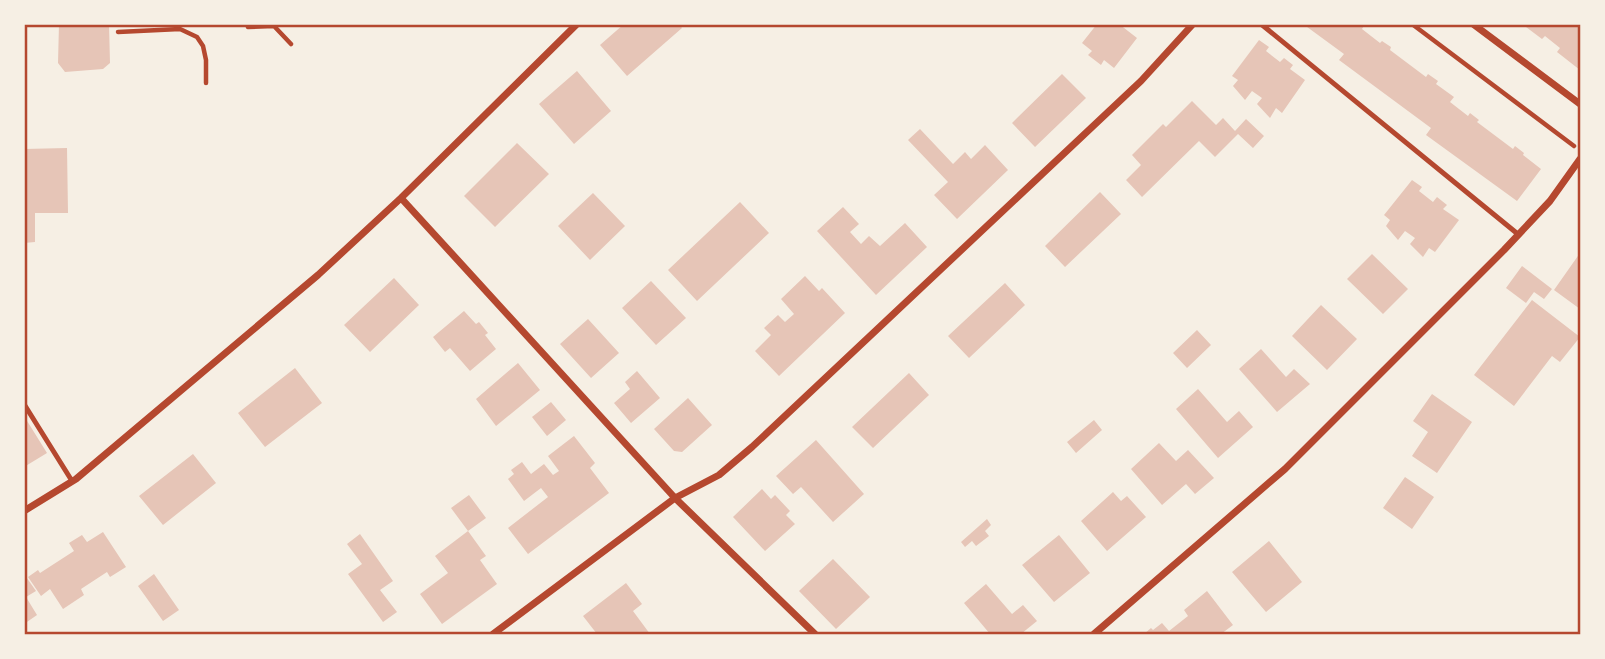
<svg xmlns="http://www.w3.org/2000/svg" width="1605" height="659" font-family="'Roboto Serif',serif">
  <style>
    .building { fill: #e6c5b7 }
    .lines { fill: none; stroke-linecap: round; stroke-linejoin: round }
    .path { stroke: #b5482f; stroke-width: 4.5 }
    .service { stroke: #b5482f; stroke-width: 5 }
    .minor { stroke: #b5482f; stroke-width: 7 }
    .neatline { fill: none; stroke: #b5482f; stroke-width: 2.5 }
  </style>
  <rect width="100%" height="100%" fill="#f6efe4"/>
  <path class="building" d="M59,24H109L110,63L103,69L65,72L58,63Z
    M624,24H679L682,28L627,76L600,45Z
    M1097,24H1119L1137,38L1114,68L1104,60L1101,65L1088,55L1092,51L1082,43Z
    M1303,24H1365L1362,29L1380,43L1382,41L1391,47L1390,50L1426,77L1428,74L1438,81L1436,84L1454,97L1450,102L1468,116L1470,113L1479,120L1477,122L1513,149L1515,146L1524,153L1523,155L1541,169L1517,201L1426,135L1431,128L1339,60L1344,54Z
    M1522,24H1580V70L1557,52L1560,48L1545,36L1542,39Z
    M1259,40L1269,47L1266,51L1280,62L1284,58L1293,65L1290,69L1305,80L1282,113L1276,108L1270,118L1257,104L1262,98L1252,91L1245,100L1233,86L1238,80L1232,76Z
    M577,71L611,111L574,144L539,104Z
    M1062,74L1086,98L1035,147L1012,123Z
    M1192,101L1216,125L1223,118L1235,131L1246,119L1264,136L1253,148L1238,134L1215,157L1199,141L1142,197L1126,180L1141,165L1132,155L1163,124L1166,127Z
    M920,129L953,164L965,152L971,159L985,145L1008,170L957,219L934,195L948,182L908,140Z
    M517,143L549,174L495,227L464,196Z
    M67,148L68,213H35V242L24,243V149Z
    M1412,180L1422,187L1419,191L1433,202L1437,197L1447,205L1443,209L1459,220L1435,252L1429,248L1423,257L1410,244L1415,238L1405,231L1398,240L1386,226L1390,220L1384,215Z
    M1100,192L1121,214L1065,267L1045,246Z
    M593,193L625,226L590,260L558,226Z
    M740,202L769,233L697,301L668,270Z
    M843,207L859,224L850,232L861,244L869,236L880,246L905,223L927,247L876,295L817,231Z
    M1580,253V309L1554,290Z
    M1372,254L1408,289L1383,314L1347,279Z
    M1522,266L1552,289L1544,299L1534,292L1526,303L1506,288Z
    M805,276L819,291L822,288L845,313L779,376L755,351L771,335L764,328L778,315L785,322L794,314L781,299Z
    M394,278L419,305L370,352L344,325Z
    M651,281L686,318L656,345L622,308Z
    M1005,283L1025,305L969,358L948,336Z
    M1532,300L1580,337L1560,362L1552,356L1514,406L1474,375Z
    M1321,305L1357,339L1327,370L1292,336Z
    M464,311L476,324L479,322L488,333L485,335L496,349L470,371L450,348L445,352L433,337Z
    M588,319L619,353L591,378L560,344Z
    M1197,330L1211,345L1187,368L1173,353Z
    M1261,349L1286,377L1294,369L1310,384L1277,412L1239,369Z
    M518,363L540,390L496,426L476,399Z
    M295,368L322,403L265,447L238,413Z
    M637,371L660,398L631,423L614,403L630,389L625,382Z
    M909,373L929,395L873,448L852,427Z
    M1198,389L1227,422L1239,411L1253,427L1218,458L1176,409Z
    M1432,394L1472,422L1437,473L1412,456L1428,432L1413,421Z
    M688,398L712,425L682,452L674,451L654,429Z
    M551,402L566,420L547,436L532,417Z
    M24,416L47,453L24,467Z
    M1094,420L1102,430L1076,453L1067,442Z
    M574,436L595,463L590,468L609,493L528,554L508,528L548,497L541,488L524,501L508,479L514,474L511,470L522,462L531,474L544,464L553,475L559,471L548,456Z
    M816,440L864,494L833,522L801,487L793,494L776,476Z
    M1159,443L1176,461L1188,450L1214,478L1195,494L1186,484L1162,505L1131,469Z
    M193,454L216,483L163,525L139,496Z
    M1405,477L1434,497L1412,529L1383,508Z
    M762,489L771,499L775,495L790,511L786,515L795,524L765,551L733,517Z
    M1113,492L1121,501L1127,496L1146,517L1107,551L1081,521Z
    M469,495L486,518L468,531L451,508Z
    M987,519L991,525L985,531L989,536L976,546L972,541L965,547L961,542Z
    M468,531L486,556L480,560L497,584L442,624L420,594L448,573L435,556Z
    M103,532L126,567L110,577L107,572L81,589L84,595L63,609L50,589L41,596L28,577L38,570L40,573L74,551L69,543L82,535L87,542Z
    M360,534L393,581L380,590L397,612L383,622L348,574L362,564L347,544Z
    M1059,535L1090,573L1054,602L1022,565Z
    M1269,541L1302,582L1266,612L1232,572Z
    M833,559L870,597L836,629L799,591Z
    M24,574L36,591L26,597L37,615L24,624Z
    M154,574L179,610L163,621L138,586Z
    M626,583L642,604L633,611L650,634H597L583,616Z
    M986,584L1012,614L1023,605L1037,621L1021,634H990L964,603Z
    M1207,591L1233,625L1221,634H1144L1151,628L1153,630L1162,623L1169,631L1188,616L1184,610Z"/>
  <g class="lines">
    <path class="path" d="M247,24L248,27L274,26L291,44
      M1412,24L1574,146
      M118,32L180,29L197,37L203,46L206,60V83"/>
    <path class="service" d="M1261,24L1519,235
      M24,404L72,481"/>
    <path class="minor" d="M1473,24L1580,104
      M401,198L675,498L815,634
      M24,511L76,479L318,275L401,198L577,24
      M493,634L675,498L719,475L752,447L1141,81L1193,24
      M1094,634L1285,469L1504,250L1550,201L1580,159"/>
  </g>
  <rect width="1605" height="659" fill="none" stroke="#f6efe4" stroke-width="52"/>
  <rect x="26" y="26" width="1553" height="607" class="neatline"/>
</svg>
